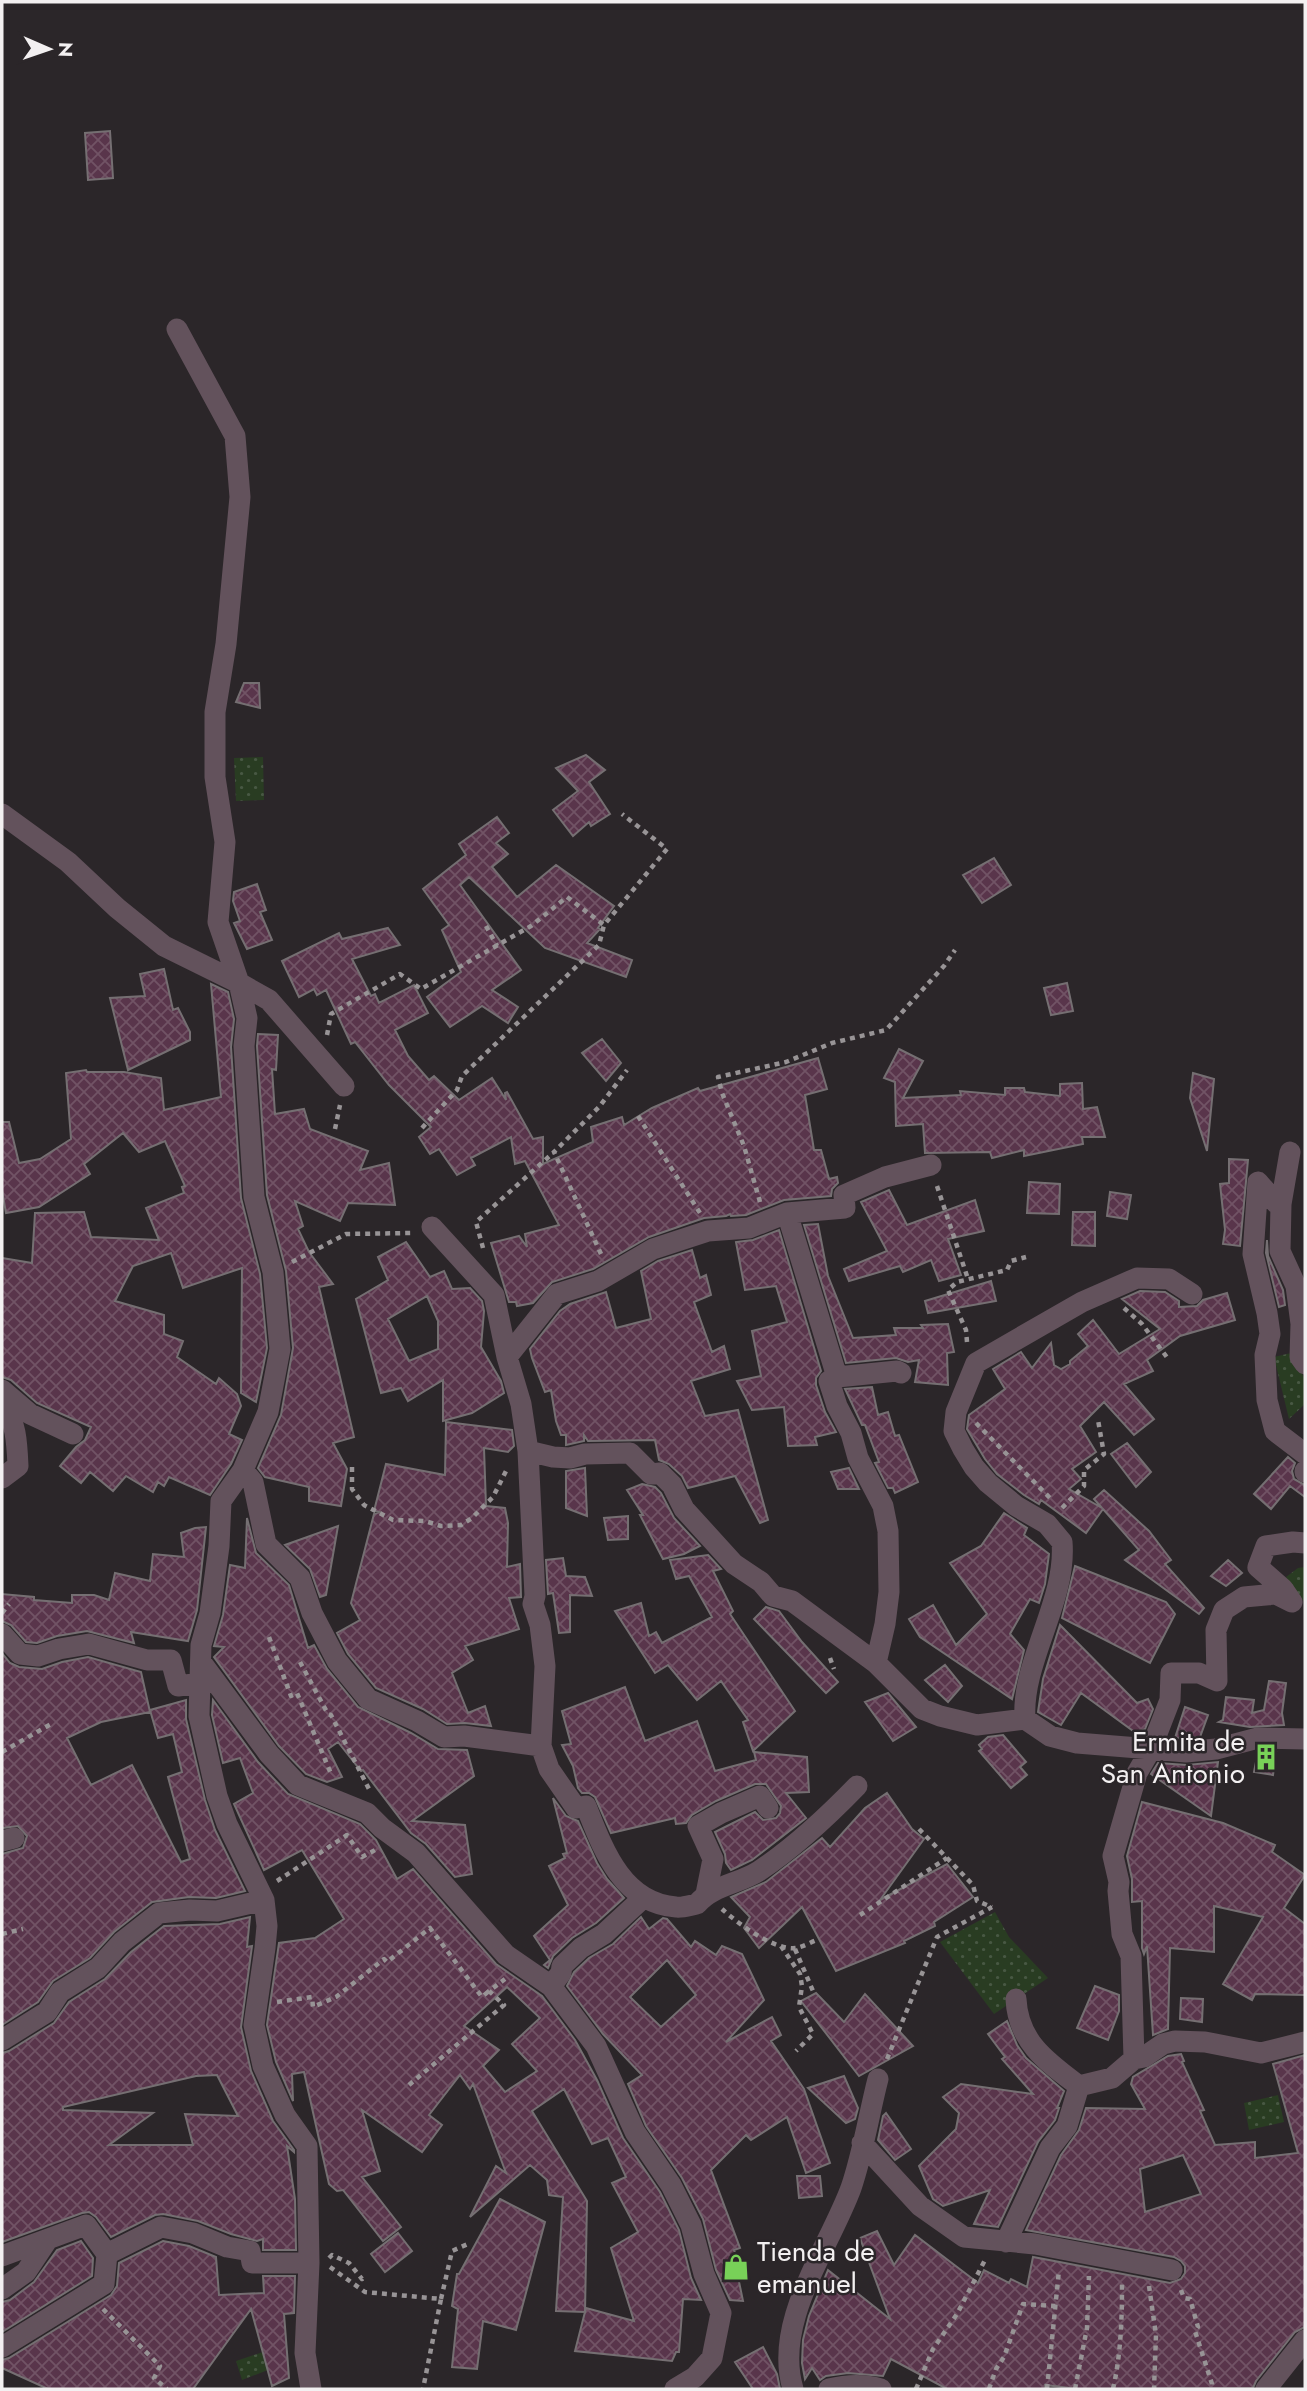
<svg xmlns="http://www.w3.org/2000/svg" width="1307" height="2391" font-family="Jost,sans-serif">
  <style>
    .grass { fill: url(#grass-dots) }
    .building { fill: url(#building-cross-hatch); stroke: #756f72; stroke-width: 2; fill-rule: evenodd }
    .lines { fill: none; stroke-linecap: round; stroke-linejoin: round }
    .path { stroke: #989496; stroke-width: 4.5; stroke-dasharray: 5 5; stroke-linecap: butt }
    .minor { stroke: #63525c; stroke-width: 21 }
    .labels { text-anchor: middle; stroke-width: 5; stroke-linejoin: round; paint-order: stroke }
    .poi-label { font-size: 28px; fill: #f3f0f1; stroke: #2b2629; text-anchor: end }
  </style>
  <defs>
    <pattern id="grass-dots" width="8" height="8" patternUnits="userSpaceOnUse" patternTransform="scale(1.75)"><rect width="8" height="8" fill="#293c22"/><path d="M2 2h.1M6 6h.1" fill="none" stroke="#485843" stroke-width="1.8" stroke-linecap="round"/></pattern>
    <pattern id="building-cross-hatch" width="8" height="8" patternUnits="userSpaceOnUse" patternTransform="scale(1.75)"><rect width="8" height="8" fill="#59354b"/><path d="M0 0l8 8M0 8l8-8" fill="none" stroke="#715365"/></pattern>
  </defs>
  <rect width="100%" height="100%" fill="#2b2629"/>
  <path class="grass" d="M263,757L264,800L236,801L234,758Z
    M1291,1353L1305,1379V1404L1289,1419L1274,1357Z
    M1305,1567V1603L1286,1577L1298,1568Z
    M995,1912L1009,1937L1048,1978L994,2014L940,1942Z
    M1278,2095L1284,2122L1249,2130L1244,2103Z
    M263,2352L268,2370L242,2380L236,2361Z"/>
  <path class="building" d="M110,131L113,178L88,180L85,133Z
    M244,683H259L260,708L236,702Z
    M586,755L605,770L589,782L610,814L591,826L589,822L573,836L553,810L578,791L556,768Z
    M497,817L509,833L496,843L508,854L492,867L517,897L556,865L614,906L598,928L600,929L587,943L632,960L626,977L545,948L469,877L460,885L521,970L492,990L518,1007L508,1023L482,1006L450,1027L427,997L461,972L442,930L449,925L423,889L466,855L459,844Z
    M994,858L1011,885L982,903L963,875Z
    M257,884L266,910L260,912L272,940L247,949L234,923L240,921L233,901L234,892Z
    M388,928L400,945L352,959L371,996L375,994L379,1003L414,985L428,1013L395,1030L408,1056L429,1080L434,1076L459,1100L492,1078L506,1100L505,1093L507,1092L533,1139L543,1137V1164L593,1142L591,1127L622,1117L624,1125L652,1108L698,1088L700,1091L818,1058L827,1089L805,1095L814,1150H821L829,1179L837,1177L838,1183L832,1189L831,1196L784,1200L746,1215L731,1216L730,1214L726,1216L704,1218L649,1237L593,1269L552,1282L533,1303L517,1306L516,1302H509L491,1243L519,1236L527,1247L525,1234L559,1225L525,1161L515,1164L511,1137L471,1158L475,1165L457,1175L439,1149L430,1154L419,1137L431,1127L389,1085L355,1042L351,1044L326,990L317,995L314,989L299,997L282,961L339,933L342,939Z
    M164,969L173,1010L178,1008L190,1032V1040L128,1070L110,998L145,996L140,974Z
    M1067,983L1073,1011L1051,1015L1044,988Z
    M211,984L228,992L234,1019L231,1047L241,1198L260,1274L267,1348L256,1402L241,1393L242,1268L183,1288L171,1253L133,1266L115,1301L164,1315V1334L183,1341L177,1357L216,1384L219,1378L237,1394L241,1406L229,1434L242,1440L231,1464L210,1495L169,1477L164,1486L158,1482L153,1492L126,1476L113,1491L90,1472L81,1483L60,1466L76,1447L85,1440L91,1427L37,1403L11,1380L2,1377V1258L32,1263L35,1213L84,1212L91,1237L159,1240L146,1208L184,1193L182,1187L185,1186L165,1141L139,1152L123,1133L84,1164L90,1174L39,1207L6,1213L2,1190V1122H9L19,1163L40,1159L71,1139L66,1073L86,1070L87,1072H124L161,1078L164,1110L221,1097Z
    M258,1034L278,1035L276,1070L272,1069L275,1114L304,1109L310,1129L368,1151L360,1170L389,1163L395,1205L348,1203L340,1221L295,1201L303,1226L298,1229L309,1252L333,1284L319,1287L354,1437L333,1443L347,1469L341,1506L309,1501V1487L265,1477L258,1468L281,1415L293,1348L286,1271L267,1195L257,1046Z
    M602,1039L621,1063L606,1081L582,1053Z
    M899,1049L923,1061L903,1098L961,1095L960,1091L1005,1095V1088H1024L1025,1092L1060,1096V1084L1082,1083L1083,1109L1097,1107L1105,1137H1082L1083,1144L1024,1156V1150L992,1158L990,1152L925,1153L923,1124L896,1126L895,1082L884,1078Z
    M1193,1073L1214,1079L1207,1151L1190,1098Z
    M1229,1159L1248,1160L1240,1246L1223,1244L1225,1230L1220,1184L1229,1183Z
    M1029,1182L1060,1184L1059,1214L1027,1213Z
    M889,1190L907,1225L975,1200L984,1231L948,1239L961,1275L939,1281L931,1260L903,1272L900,1266L849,1281L844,1269L887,1251L861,1202Z
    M1110,1192L1131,1195L1127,1219L1107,1216Z
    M1073,1212H1095V1246L1072,1245Z
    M818,1224L828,1276L853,1338L896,1335L894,1328H923L921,1325L948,1324L954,1352L947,1353L948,1385L915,1382L919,1360L908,1362L896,1358L846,1363L804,1225Z
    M779,1230L821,1371L816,1378V1385L825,1412L836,1432L815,1437L817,1445L788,1446L784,1407L752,1410L737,1381L761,1376L752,1331L787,1322L776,1286L745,1290L736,1242L753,1240Z
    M1267,1240L1268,1256L1283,1290L1285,1305L1279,1307L1266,1253Z
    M406,1242L430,1277L444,1271L452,1289L470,1288L482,1301L484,1311L481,1347L501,1381L504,1393L472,1413L443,1421V1380L408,1401L401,1388L381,1393L356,1299L388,1280L378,1257ZM427,1296L438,1321V1349L409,1361L388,1319Z
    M692,1250L700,1278L706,1275L711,1295L694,1302L712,1352L724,1346L730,1369L691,1381L705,1416L738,1410L768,1520L760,1523L735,1476L688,1488L682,1476L669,1464L659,1460L655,1440L588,1441L584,1435V1441L566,1445V1435H561L556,1421L551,1390L545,1392L532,1358L530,1349L560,1311L570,1304L606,1292L616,1328L651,1319L641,1271L658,1261Z
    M991,1281L996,1301L928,1313L925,1301Z
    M1140,1291L1165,1292L1179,1301V1307L1197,1306L1203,1300L1227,1293L1235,1320L1180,1336L1147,1360L1153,1371L1124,1384L1154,1419L1134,1435L1104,1402L1080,1426L1096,1452L1072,1469L1081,1479L1069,1489L1102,1508L1094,1499L1104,1490L1149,1531L1171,1560L1165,1564L1204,1608L1199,1614L1125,1560L1139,1550L1103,1509L1086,1533L1041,1500L1039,1504L1024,1495L997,1474L985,1459L967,1429L969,1415L1005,1389L993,1369L1021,1352L1032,1368L1051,1343L1054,1365L1061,1369L1070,1364V1361L1088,1346L1078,1334L1093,1320L1119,1354L1160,1329L1122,1299Z
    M872,1387L878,1415L888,1412L895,1436L899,1435L918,1482L895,1493L893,1488H888L875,1463L879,1462L865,1425H862L845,1389Z
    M446,1422L512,1430L514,1446L508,1452L484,1448L486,1506L505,1508L508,1523L507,1567L520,1564L521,1597L509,1598L519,1629L465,1646L473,1660L452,1673L468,1713L485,1706L491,1726L465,1723L447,1724L423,1709L376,1688L348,1654L337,1633L360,1620L351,1603L374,1514L379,1512L374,1511L386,1464L445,1475Z
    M1127,1443L1151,1472L1136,1487L1111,1454Z
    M1288,1457L1295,1463L1292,1471L1294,1479L1305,1485V1497L1290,1486L1271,1509L1254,1494Z
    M585,1468L587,1516L566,1508V1471Z
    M849,1468L859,1489H838L831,1472Z
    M642,1484L655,1487L661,1493L674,1518L700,1546L684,1554L663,1559L640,1515H643L627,1490Z
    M1004,1513L1027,1528L1024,1535L1049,1554L1045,1584L1039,1603L1030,1599L1010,1634L1024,1650L1012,1699L920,1637L909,1619L933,1605L956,1645L987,1614L950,1563L981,1546Z
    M628,1516V1539L608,1540L604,1518Z
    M247,1518L256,1553L289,1585L308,1648L314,1645L327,1669L358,1707L411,1733L438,1749L467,1750L474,1776L412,1821L465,1825L472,1874L455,1877L426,1844L411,1833L363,1770L361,1771L338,1742L328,1749L342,1777L327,1782L306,1774L279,1746L214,1657L224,1647L214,1646L223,1615L230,1565L245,1568Z
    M338,1526L326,1595L320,1597L310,1569L285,1545Z
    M206,1527L197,1610L188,1641L131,1632L134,1643L87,1631L57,1636L37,1643L26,1642L11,1625L2,1621V1594L34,1597V1600L72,1603V1595H94L109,1600L115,1573L150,1581L153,1554L184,1557L181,1533L195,1528Z
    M708,1555L721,1569L713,1571L733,1611L730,1614L795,1711L753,1751L743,1722L748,1720L721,1681L697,1700L668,1665L655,1673L615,1611L641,1603L649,1636L656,1632L662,1643L712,1617L689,1576L676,1579L670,1560Z
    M563,1558L566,1576L585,1577L592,1596L570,1595V1632L559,1633L553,1593L548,1594L546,1560Z
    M1228,1560L1242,1573L1226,1586L1211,1576Z
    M1075,1566L1166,1602L1175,1614L1150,1663L1062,1618Z
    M766,1607L779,1611L802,1642L838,1682L826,1693L754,1619Z
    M1060,1625L1137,1703L1148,1699L1153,1709L1145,1729L1136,1733L1081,1693L1061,1725L1038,1712L1043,1679Z
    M2,1653L10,1663L19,1667L42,1669L62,1662L88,1657L141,1672L150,1712L101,1722L67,1738L91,1785L132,1765L181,1862L190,1859L168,1777L182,1772L173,1734L158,1738L150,1710L186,1700V1719L205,1800L215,1830L245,1891L216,1898L189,1897L152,1902L114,1932L90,1958L53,1981L38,2002L2,2025V1854L23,1848L27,1836L18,1826L2,1828Z
    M945,1665L962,1686L948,1702L925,1680Z
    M1269,1681L1286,1683L1282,1713L1284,1725L1250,1727L1219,1722L1223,1720L1226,1697L1254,1700L1252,1713L1264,1710Z
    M625,1687L645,1741L697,1721L715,1771L756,1760L754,1752L807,1757L809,1792L786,1793L806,1818L752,1860L731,1870L726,1863L725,1854L715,1832L755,1812L763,1820L776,1818L780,1813L781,1806L766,1784H755L716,1801L692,1815L686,1823L676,1824L675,1818L611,1833L595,1797L589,1793H582L578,1788L573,1766L562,1745L571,1744L562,1711Z
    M888,1693L916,1727L893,1741L865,1702Z
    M213,1700L258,1762L288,1794L360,1824L376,1840L397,1879L413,1869L496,1964L542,1996L575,2040L597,2080L623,2138L660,2192L679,2230L691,2278L701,2300L683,2299L679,2352H676L672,2361L575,2351L586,2308L634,2321L611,2248L638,2232L612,2183L626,2177L608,2138L592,2144L564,2089L532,2111L587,2201L585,2312L556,2311L563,2197L549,2195L547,2180L530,2165L470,2217L496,2166L506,2173L473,2084L470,2089L460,2075L429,2115L442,2125L422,2152L362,2110L380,2171L362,2177L401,2227L383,2241L343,2190L337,2191L329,2184L304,2072L292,2074L293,2101L276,2062L267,2025L279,1943L315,1938L344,1919L302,1850L264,1870L234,1804L253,1793L240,1758L223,1763L212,1715ZM507,1987L540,2018L512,2044L537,2071L505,2092L483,2066L499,2050L464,2026Z
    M1185,1707L1208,1715L1200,1737L1175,1738Z
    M1003,1735L1026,1762L1020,1767L1027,1775L1011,1788L979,1751L982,1749L979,1745L988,1737Z
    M1258,1752H1276L1273,1775L1254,1772Z
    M1218,1762L1211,1816L1151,1774L1158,1763L1187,1765Z
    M887,1793L912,1829L924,1839L880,1900L947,1864L973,1897L934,1922L935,1926L904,1941L905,1943L836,1971L802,1907L759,1948L744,1928L750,1917L731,1897L766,1882L822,1838L830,1847L865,1808Z
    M553,1798L566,1816L578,1821L597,1863L607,1879L624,1898L596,1923L572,1938L553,1956L548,1968L544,1965L550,1960L534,1936L568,1905L549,1866L565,1858L563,1854L567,1853Z
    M1142,1802L1223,1823L1275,1845L1272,1852L1305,1875L1284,1908L1305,1924V1995L1255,1994L1252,2000L1223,1984L1263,1917L1214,1906V1952L1170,1948L1168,2029L1153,2035L1147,1946L1144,1954L1142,1948V1901L1132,1902V1879L1127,1856Z
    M250,1917L247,1947L252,1946L241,2027L251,2071L273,2121L294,2150V2152L287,2146L295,2199L296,2250H263V2239L257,2241L231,2234L198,2221L163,2214L155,2215L111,2237L96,2217L89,2212L82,2213L2,2242V2053L9,2051L54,2023L69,2002L105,1979L131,1952L164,1926L220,1924ZM217,2075L238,2116L185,2114L193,2145H109L153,2113L63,2110V2107L196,2076Z
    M641,1917L649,1929L663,1918L667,1919L691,1947L695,1941L716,1955L722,1946L742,1954L764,2000L726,2042L772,2017L781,2035L771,2041L804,2089L830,2163L806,2173L787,2117L751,2140L746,2135L711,2170L740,2248L734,2250L742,2270L737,2272L743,2301L730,2300L716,2270L703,2219L682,2178L646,2126L628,2084L642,2075L603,2034L567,1986L574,1972L589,1958L613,1944ZM667,1960L696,1995L661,2027L630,1997Z
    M1095,1986L1119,1995V2011L1108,2040L1077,2028Z
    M816,1993L844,2022L865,1994L913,2046L859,2076L801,2001Z
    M1181,1998L1203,1999L1202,2022L1180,2019Z
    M1007,2021L1017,2045L1026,2058L1064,2091L1057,2108H1059L1055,2120L1038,2142L998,2227L974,2224L990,2190L943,2206L933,2199L919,2166L956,2129L959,2113L943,2097L961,2084L1033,2094L1002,2059L1005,2057L988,2034Z
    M1181,2054L1184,2061L1182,2062L1204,2110L1200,2111L1215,2145L1255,2142V2158L1298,2153L1273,2064L1305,2055V2327L1295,2332L1256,2381L1253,2388L1078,2389L1045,2385V2389H947L891,2359L883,2376L848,2373L826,2376L820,2380L812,2368L805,2379L802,2363L803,2340L809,2316L828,2270L890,2319L860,2238L877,2231L894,2265L915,2235L978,2283L984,2270L1009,2283L1011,2279L1027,2287L1033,2257L1170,2283L1181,2279L1185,2273V2266L1181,2261L1174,2257L1026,2230L1061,2155L1079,2130L1086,2108L1145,2109L1131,2084L1133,2077L1168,2056ZM1183,2155L1201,2194L1145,2212L1140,2169Z
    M844,2076L858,2108L855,2119L846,2123L808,2088Z
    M886,2113L911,2149L895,2160L878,2140L883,2116Z
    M797,2176H820L822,2196L799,2198Z
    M500,2199L545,2222L516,2330L483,2321L477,2369L452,2367L458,2309L452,2306L457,2274H459Z
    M398,2233L412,2251L385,2272L371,2254Z
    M81,2241L93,2258L92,2276L2,2332V2302L10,2300L34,2282L57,2250Z
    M163,2241L189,2246L216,2257L219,2295L264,2293L263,2276H295L294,2313L284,2314L289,2378L272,2386L251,2309L193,2389H48L2,2368V2360L9,2358L111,2295L117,2286L119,2263Z
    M763,2347L777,2374L780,2389H753L735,2362Z"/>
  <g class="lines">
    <path class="path" d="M486,926L497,946
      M327,1035L331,1014L400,974L421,989L531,926L567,897L604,925L667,849L622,814
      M638,1116L700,1213
      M422,1128L457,1090L462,1076L599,945L604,925
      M335,1129L340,1105
      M937,1186L968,1279
      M760,1202L744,1146L722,1093L718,1077L786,1062L832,1043L886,1030L944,966L955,950
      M483,1248L476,1222L554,1152
      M601,1254L554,1152L599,1107L627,1070
      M292,1262L346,1234L411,1233
      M1124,1308L1142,1324L1169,1360
      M967,1342L966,1330L948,1290L957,1282L1007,1270L1011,1261L1026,1257
      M976,1423L1051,1499
      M352,1467V1489L364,1505L393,1520L425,1521L441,1526L461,1525L472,1518L493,1497L506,1471
      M1062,1508L1084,1486V1470L1104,1454L1098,1420
      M2,1613L9,1604
      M269,1637L291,1696L297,1693L332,1776
      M830,1658L834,1669
      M300,1662L328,1714L331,1715L369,1789
      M2,1752L51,1724
      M919,1829L973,1885L977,1901L992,1907
      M277,1881L347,1835L362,1857L377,1849
      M722,1909C737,1923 775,1951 796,1948C803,1947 811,1942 817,1940
      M860,1915L947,1858
      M2,1934L23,1929
      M781,1946L800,1974L802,1986L799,2007L813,2034L796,2051
      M795,1949L813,1991
      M277,2002L312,1997L313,2007L336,1997L384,1959L387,1962L430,1928L482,1997L489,1991
      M887,2059L937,1937L992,1907
      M409,2085L504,2005L489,1991L505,1979
      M329,2258L332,2255L349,2263L362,2279L365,2278
      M330,2267L365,2292L441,2299L423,2389
      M1149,2286L1156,2335L1154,2389
      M1181,2290L1184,2298L1190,2299L1198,2327L1195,2331L1212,2384V2389
      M441,2299L452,2251L470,2243
      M103,2309L160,2366L154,2378L167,2389
      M916,2389L933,2349L957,2314L985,2260
      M989,2389L996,2369L1004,2357L1023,2304L1055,2306
      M1047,2389L1059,2270
      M1075,2389L1087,2328L1089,2276
      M1113,2389C1121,2354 1122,2319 1122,2282"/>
    <path class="minor" d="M177,329L235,436L240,497L226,644L215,712V777L225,842L218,922L239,983L247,1018L244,1046L254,1197L273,1272L280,1349L268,1412L243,1470L221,1501L219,1546L210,1613L201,1645L199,1716L217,1796L227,1824L264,1900
      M2,814L68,862L117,908L164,946L239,983L269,1000L344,1086
      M1290,1152L1281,1204L1280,1251L1296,1286L1301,1324L1300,1357L1305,1364
      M1281,1204L1276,1203L1258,1182L1253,1254L1267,1313L1270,1334L1265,1355L1267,1400L1275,1431L1305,1454
      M787,1213L837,1377
      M432,1227L494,1295L507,1357L521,1404L528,1451L535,1596L533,1604L540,1625L545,1666L541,1746L549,1769L576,1808L586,1806C603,1849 622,1903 676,1907C682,1908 691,1905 697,1904C713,1885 739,1884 759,1871C795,1847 826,1818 857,1786
      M507,1357L557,1294L598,1281L653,1249L708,1231L749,1228L787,1213L845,1208L844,1195L885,1177L931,1165
      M2,1390L30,1414L73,1434
      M2,1401C16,1421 17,1442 18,1466L2,1478
      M528,1451L553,1457L570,1458L585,1454L630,1453L651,1474L660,1473L672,1485L684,1509L734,1564L761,1582L773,1596L792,1601L876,1663L922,1709L940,1716L977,1725L1025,1719L1050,1736L1077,1743L1151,1749L1186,1752L1216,1749L1258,1738L1305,1739
      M243,1470L253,1482L266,1544L300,1578L312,1613L337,1661L368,1699L417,1721L444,1737L464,1736L541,1746
      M1305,1471V1472
      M2,1634L20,1654L38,1656L59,1649L89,1644L147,1660H171L178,1686L201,1683
      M201,1662L269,1754L298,1785L367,1813L382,1828L416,1853L506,1955L551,1986L596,2046L635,2132L671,2185L691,2225L704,2274L721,2313L712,2358L695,2377L675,2389
      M876,1663L885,1624L889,1592L888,1531L883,1506L858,1458L851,1433L837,1406L829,1381L837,1377L897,1371L901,1373
      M1025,1719C1021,1662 1067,1601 1062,1542L1047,1524L1016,1506L988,1483L974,1467L963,1449L954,1431L956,1412L976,1363L1082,1302L1137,1278L1169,1279L1192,1294
      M2,1841L14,1838
      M706,1894L713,1859L698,1826L721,1813L760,1796L768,1808
      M551,1986L561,1973L562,1966L581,1948L604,1934L643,1898
      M1016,1999C1018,2042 1047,2062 1079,2086
      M2,2040L47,2012L60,1992L98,1968L122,1942L159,1913L190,1910L217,1911L264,1900L267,1926L265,1948L254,2025L263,2066L285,2115L307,2146L309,2263L305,2353L311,2389
      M1134,2059L1144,2057L1163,2044L1175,2041L1205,2042L1261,2053L1305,2042
      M1079,2086L1112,2078L1134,2059L1131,1956L1122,1934L1118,1891L1119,1882L1113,1856L1137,1773L1151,1749L1170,1700L1171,1673H1199L1217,1681L1216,1630L1224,1610L1244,1597L1276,1594L1292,1602L1283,1589L1258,1567L1266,1546L1293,1542L1305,1543
      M862,2143L920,2206L964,2237L1035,2244L1172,2270
      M1006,2242L1050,2148L1067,2126L1079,2086
      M2,2256L48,2239
      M2,2289L26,2272L48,2239L86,2225L107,2254L161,2227L193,2233L227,2247L250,2251L252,2263H309
      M2,2347L104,2284L107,2254
      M793,2389C773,2321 828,2250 851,2188C863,2153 869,2114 878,2079
      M829,2389C845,2385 865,2384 881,2389
      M1266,2389L1305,2340"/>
  </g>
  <defs>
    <g id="building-bare" transform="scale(2.1)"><path d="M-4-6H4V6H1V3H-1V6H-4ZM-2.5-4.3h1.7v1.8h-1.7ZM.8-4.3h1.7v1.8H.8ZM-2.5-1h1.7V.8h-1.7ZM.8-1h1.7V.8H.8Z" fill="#78d158" stroke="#2b2629" stroke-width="2.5" paint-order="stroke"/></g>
    <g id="shop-bare" transform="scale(2.1)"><path d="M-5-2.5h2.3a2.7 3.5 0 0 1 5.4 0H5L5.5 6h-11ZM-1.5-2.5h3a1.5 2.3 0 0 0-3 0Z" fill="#78d158" stroke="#2b2629" stroke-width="2.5" paint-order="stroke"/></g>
  </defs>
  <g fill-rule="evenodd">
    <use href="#building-bare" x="1266" y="1757"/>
    <use href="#shop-bare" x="736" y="2267"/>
  </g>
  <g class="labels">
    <g class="poi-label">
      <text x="1245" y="1751">Ermita de<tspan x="1245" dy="32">San Antonio</tspan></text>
      <text x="757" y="2261" text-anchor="start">Tienda de<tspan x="757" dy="32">emanuel</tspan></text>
    </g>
  </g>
  <rect width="1307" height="2391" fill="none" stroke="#f3f0f1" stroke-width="7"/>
  <g transform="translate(49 49) rotate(92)" stroke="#2b2629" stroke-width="5" paint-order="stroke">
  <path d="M0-5L12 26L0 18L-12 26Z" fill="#f3f0f1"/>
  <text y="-10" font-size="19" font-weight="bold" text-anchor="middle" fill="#f3f0f1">N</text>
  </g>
</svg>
